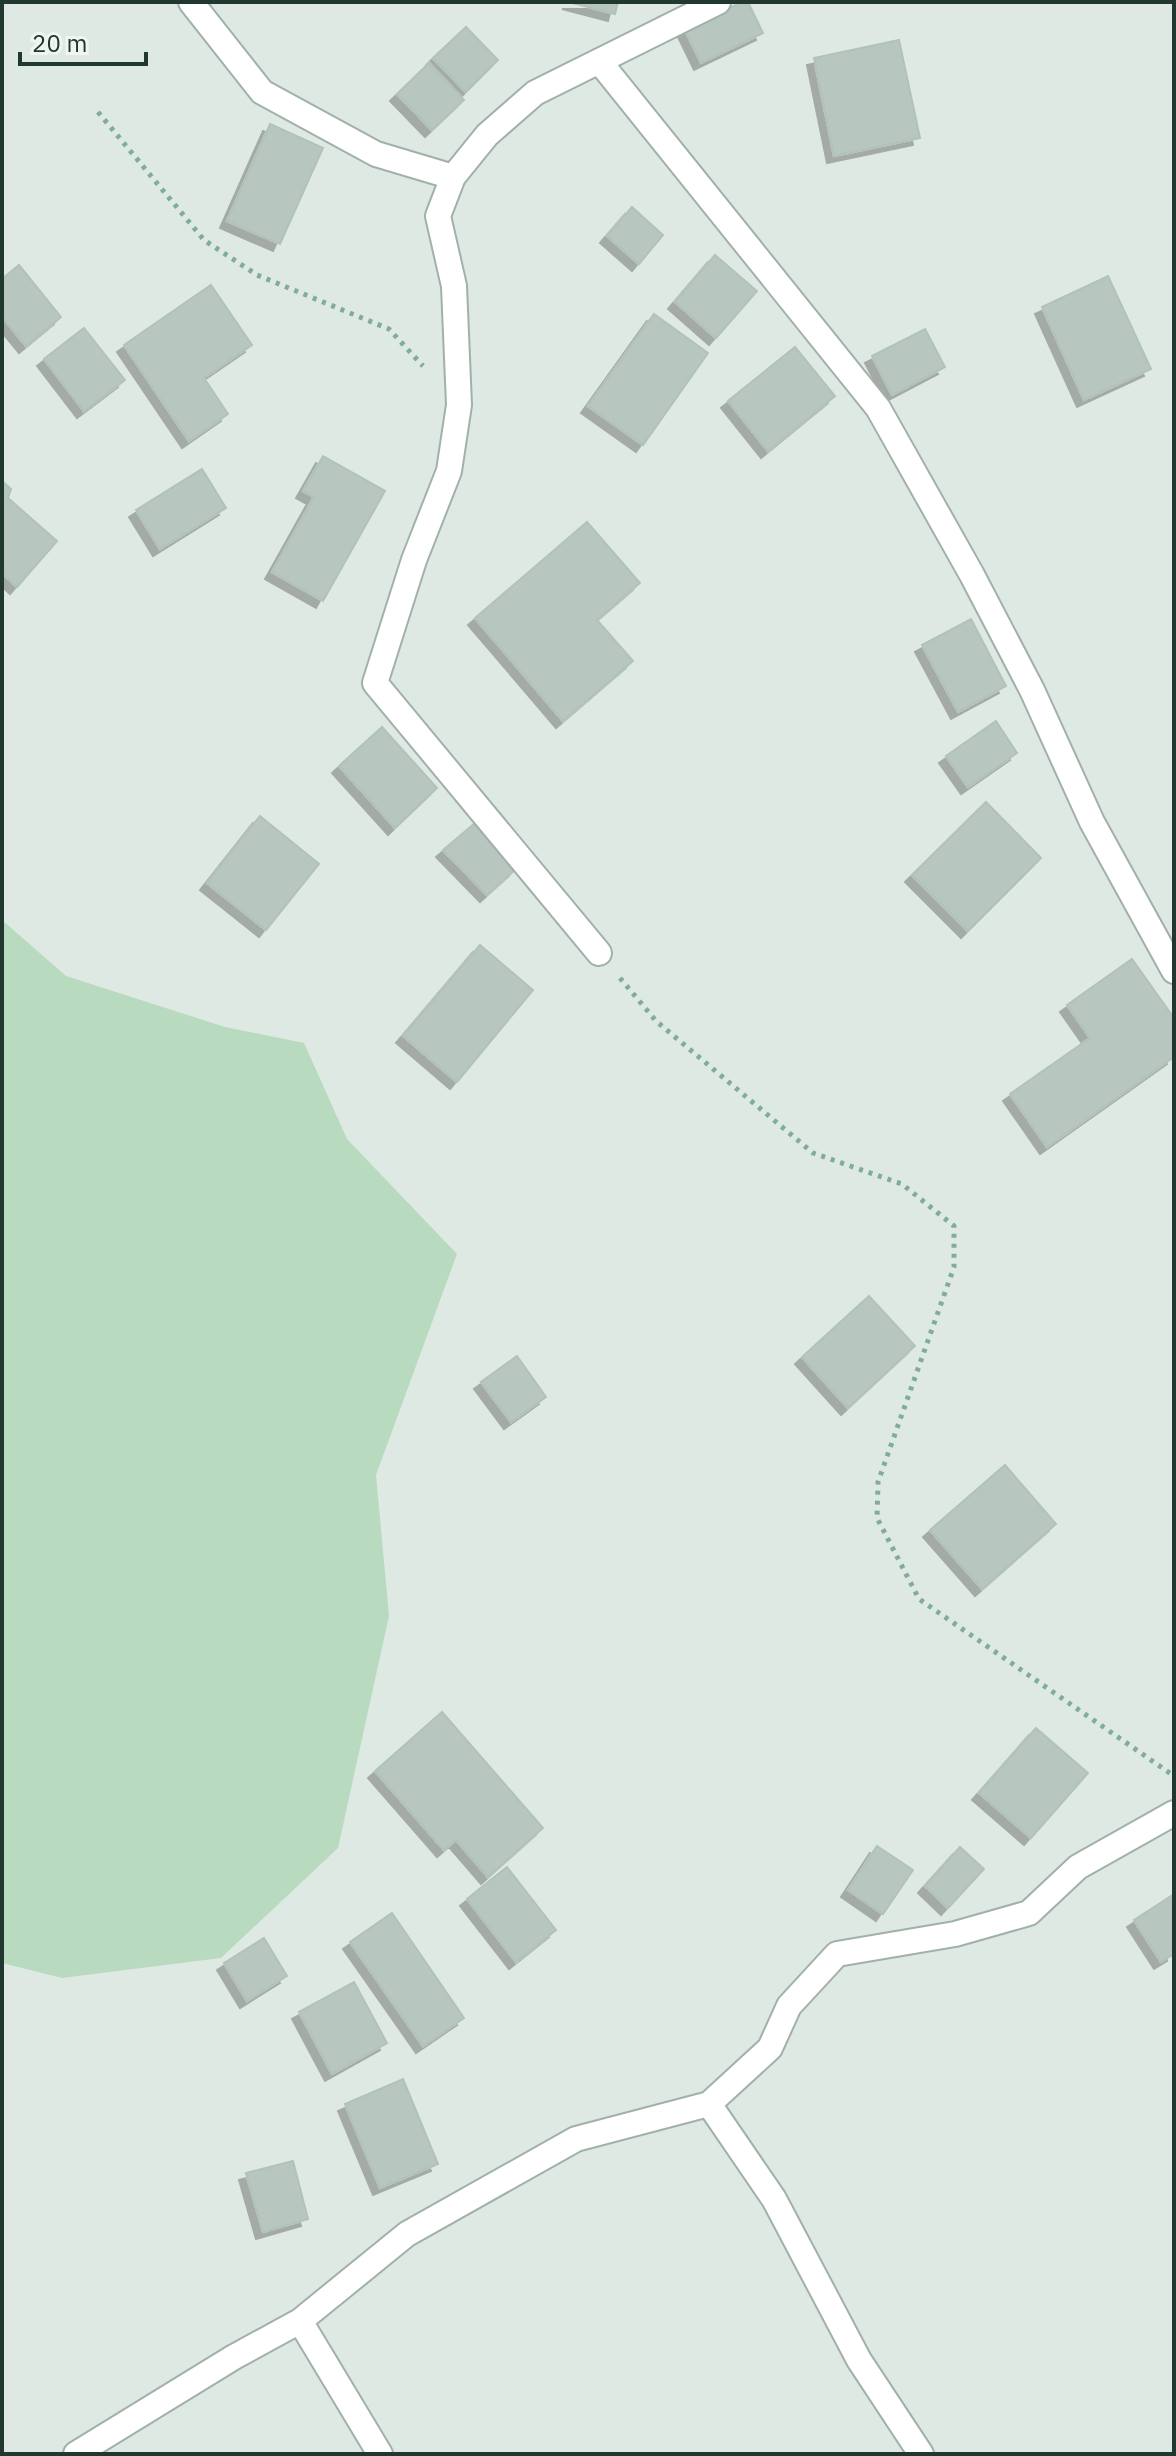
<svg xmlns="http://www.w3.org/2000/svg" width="1176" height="2456" font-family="'IBM Plex Sans',sans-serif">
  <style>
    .green { fill: #b8dabf }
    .building { fill: #b7c7bf; stroke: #b1c2ba; stroke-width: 2; filter: url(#shadow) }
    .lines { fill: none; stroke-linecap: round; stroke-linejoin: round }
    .minor-casing { stroke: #a2b0aa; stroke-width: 28 }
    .path { stroke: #80ac9b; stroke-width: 5; stroke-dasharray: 4 6; stroke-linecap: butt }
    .minor { stroke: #fff; stroke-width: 24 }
  </style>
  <defs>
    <filter id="shadow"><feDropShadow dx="-7" dy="7" stdDeviation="0" flood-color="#0004"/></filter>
  </defs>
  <rect width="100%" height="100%" fill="#dfe9e4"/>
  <path class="green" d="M2,920L66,976L225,1027L304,1043L347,1139L457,1254L376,1475L389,1616L338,1848L221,1958L62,1978L2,1963Z"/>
  <path class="building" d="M569,2H618L615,14Z
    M742,2H748L763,33L701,63L685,30Z
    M466,27L498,60L466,92L433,58Z
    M899,40L920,138L834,156L814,58Z
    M429,63L464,100L432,130L397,94Z
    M270,124L323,148L280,244L227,221Z
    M632,207L663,235L639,264L607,236Z
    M715,255L757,291L716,338L675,302Z
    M19,265L61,317L26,346L2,317V279Z
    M1108,276L1151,369L1084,400L1042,307Z
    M211,285L252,345L204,378L228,414L189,441L124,345Z
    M654,314L708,353L643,445L588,406Z
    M84,328L125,380L84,411L44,359Z
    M925,329L945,367L892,395L872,356Z
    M795,347L835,396L768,451L728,401Z
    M323,456L385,491L323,601L272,572L314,497L303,491Z
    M202,469L226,508L160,549L136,510Z
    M2,481L11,489L8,498L57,541L17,587L2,573Z
    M587,522L640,583L597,620L633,661L563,721L475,618Z
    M971,619L1006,686L958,712L922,645Z
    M996,721L1017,753L968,787L946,756Z
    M382,727L437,788L395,828L339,766Z
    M986,802L1041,858L968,931L912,875Z
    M260,816L319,864L266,930L207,883Z
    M474,824L516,869L487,895L443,850Z
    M480,945L533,990L457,1082L403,1036Z
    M1132,959L1174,1018V1057L1047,1147L1010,1094L1090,1038L1067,1005Z
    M869,1296L915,1346L848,1408L802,1357Z
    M517,1356L546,1397L511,1422L481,1382Z
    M1005,1465L1056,1524L982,1589L930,1530Z
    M442,1712L543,1828L488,1877L456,1840L444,1850L375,1771Z
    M1036,1728L1088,1773L1031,1838L979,1793Z
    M877,1846L913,1870L883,1914L848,1890Z
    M960,1847L984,1869L948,1908L925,1886Z
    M507,1867L556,1930L516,1962L467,1899Z
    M1174,1894V1954L1161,1962L1134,1920Z
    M392,1913L464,2018L423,2046L350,1942Z
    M264,1938L287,1976L247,2001L224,1963Z
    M354,1982L387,2043L332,2074L299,2012Z
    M403,2079L438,2164L380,2188L345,2104Z
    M293,2161L308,2219L263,2232L246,2173Z"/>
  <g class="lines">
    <g class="minor-casing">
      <path id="minor" d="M191,2L262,92L376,154L453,177
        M599,61L878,408L972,575L1032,690L1092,822L1174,971
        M599,953L375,683L414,560L449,471L459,405L454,286L438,216L453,177L487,135L535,93L718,2
        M709,2104L774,2199L859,2360L921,2454
        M300,2321L380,2454
        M76,2454L234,2357L300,2321L407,2234L576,2139L709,2104L770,2048L789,2006L837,1954L955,1934L1029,1913L1078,1867L1174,1813"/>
    </g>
    <path class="path" d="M98,112L204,240L257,275L389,329L423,366
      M620,978L656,1021L813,1153L902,1184L954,1226V1267L878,1482L877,1518L919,1599L1174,1776"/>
    <use href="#minor" class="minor"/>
  </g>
  <rect width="1176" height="2456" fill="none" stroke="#213830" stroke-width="8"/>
  <path d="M20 52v12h126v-12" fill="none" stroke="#213830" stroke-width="4"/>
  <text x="32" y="52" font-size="24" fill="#213830" stroke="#eff6f2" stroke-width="6" paint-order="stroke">20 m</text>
</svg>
